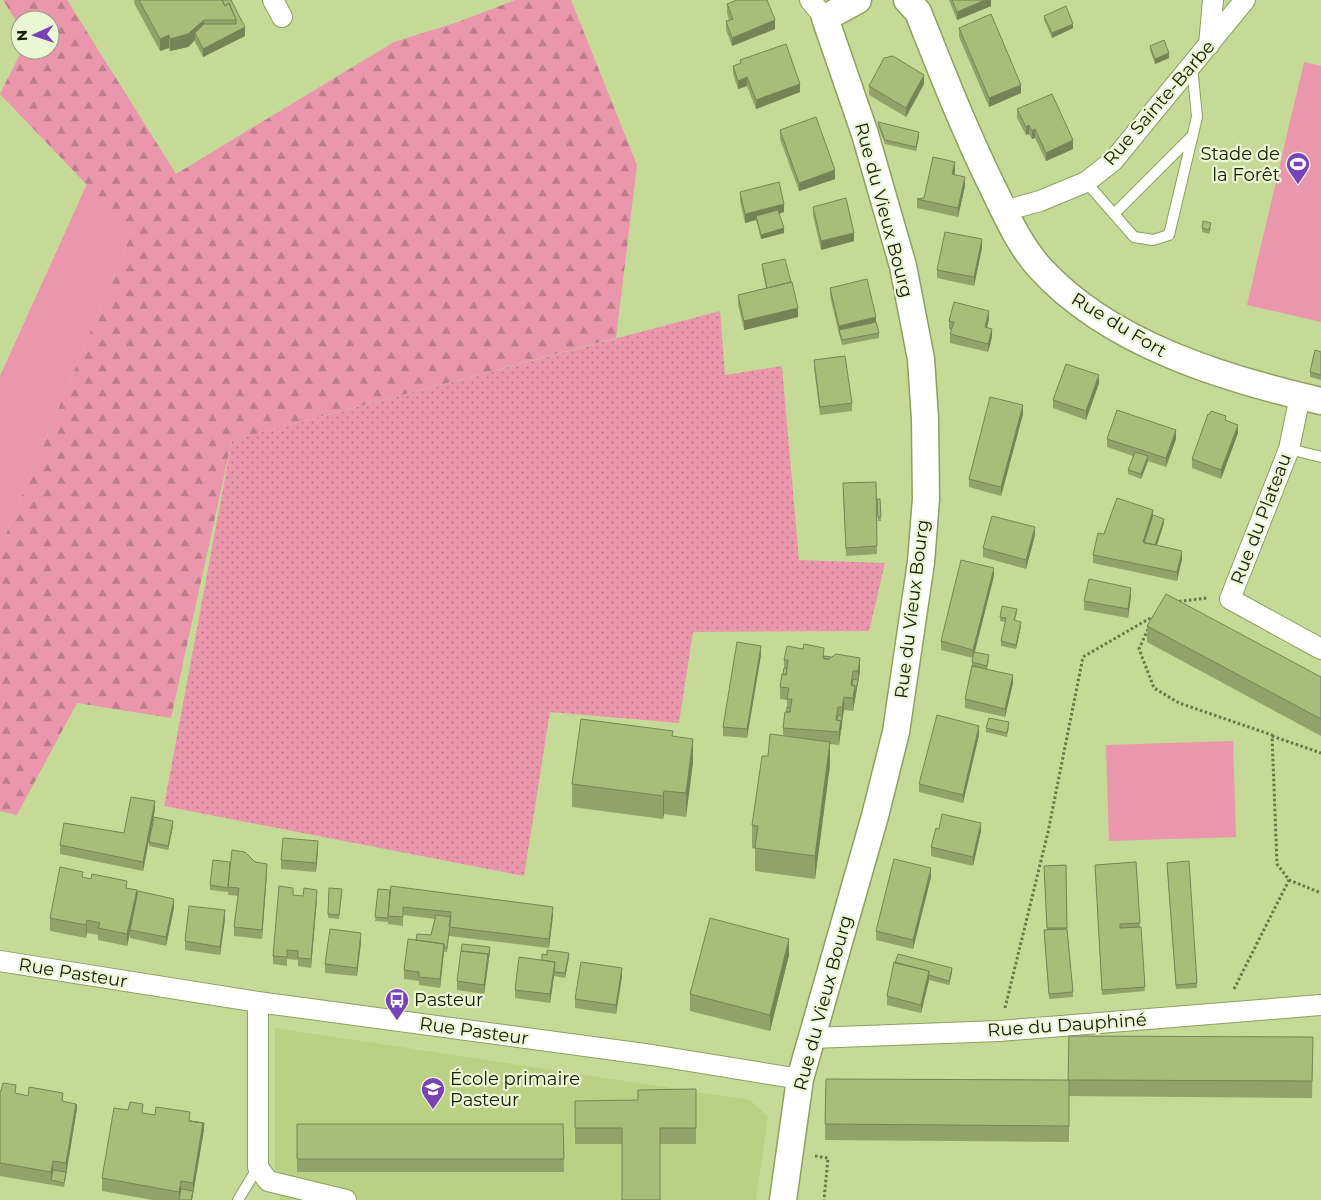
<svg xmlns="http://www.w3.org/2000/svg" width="1321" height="1200" font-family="Montserrat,sans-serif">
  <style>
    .built { fill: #bad084 }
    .grass { fill: url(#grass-dots) }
    .forest { fill: url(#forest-firs) }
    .garden { fill: #ea97ad }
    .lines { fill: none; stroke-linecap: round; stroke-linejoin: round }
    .service-casing { stroke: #8da05e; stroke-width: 12 }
    .minor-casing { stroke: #8da05e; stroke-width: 22 }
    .tertiary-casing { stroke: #8da05e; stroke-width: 29 }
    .path { stroke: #677547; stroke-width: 3; stroke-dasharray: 2.5 2.5; stroke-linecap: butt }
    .service { stroke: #fff; stroke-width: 10 }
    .minor { stroke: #fff; stroke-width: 20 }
    .tertiary { stroke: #fff; stroke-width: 26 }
    .wall { fill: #91a369 }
    .shaded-wall { fill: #768455 }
    .building { fill: #a9bd7a; stroke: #768455 }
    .labels { text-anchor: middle; stroke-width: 4.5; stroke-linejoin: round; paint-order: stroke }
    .street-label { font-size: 18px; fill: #161d03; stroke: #ebf6d4 }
    .poi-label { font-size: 18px; fill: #161d03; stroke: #ebf6d4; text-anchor: start }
  </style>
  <defs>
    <pattern id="grass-dots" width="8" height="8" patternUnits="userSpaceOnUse" patternTransform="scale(1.25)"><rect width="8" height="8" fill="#ea97ad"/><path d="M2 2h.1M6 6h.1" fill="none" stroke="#bd7b8b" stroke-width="1.8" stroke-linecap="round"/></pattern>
    <pattern id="forest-firs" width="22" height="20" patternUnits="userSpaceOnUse" patternTransform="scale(1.25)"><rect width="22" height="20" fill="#ea97ad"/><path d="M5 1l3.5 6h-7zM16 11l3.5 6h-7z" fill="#bd7b8b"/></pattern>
  </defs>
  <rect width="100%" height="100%" fill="#c5da96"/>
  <path class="built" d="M275,1028L750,1100L768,1117L756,1200H280L281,1191L275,1174Z"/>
  <path class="grass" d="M720,311L725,375L782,366L799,560L885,563L869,631L693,632L679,723L550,712L524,876L164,806L232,440Z"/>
  <path class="forest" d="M3,0H67L176,174L394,42L458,22L515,0H571L637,165L616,338L232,440L171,718L77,703L17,815L0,811V548L132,232L0,94L22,50H50V20H20V27Z"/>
  <path class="garden" d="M1304,62L1321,66V322L1247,305Z
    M87,184L132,232L0,548V376Z
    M1233,741L1236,837L1109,841L1106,745Z"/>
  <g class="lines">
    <g class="service-casing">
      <path id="service" d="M1086,182L1134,237L1153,240L1169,235L1197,117L1192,66
        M1114,214L1193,135
        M1289,449L1321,457
        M238,1200L258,1167"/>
    </g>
    <g class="minor-casing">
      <path id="minor" d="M273,0L282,17
        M810,0L825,18
        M1209,45L1213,0
        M1004,211L1040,201L1086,182L1113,161L1245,0
        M1300,396L1289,449L1230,599L1321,649
        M0,961L258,1002L652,1055L800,1079
        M258,1002V1167L268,1181L346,1200
        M812,1038L999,1031L1321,1005"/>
    </g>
    <g class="tertiary-casing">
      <path id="tertiary" d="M907,0L918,12C942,72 965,132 994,190C1007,217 1020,246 1040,268C1109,344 1225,379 1321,401
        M783,1200L800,1079L875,816L896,732L921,562L926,499L925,419L921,359L903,266L865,134L825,18L858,0"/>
    </g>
    <path class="path" d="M1174,602L1207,598
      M1148,629L1139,649L1154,688L1179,703L1272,735L1277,864L1289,880L1321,893
      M1272,736L1321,753
      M1234,989L1289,880
      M1005,1008L1048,832L1083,657L1152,617
      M815,1156L828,1158L824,1200"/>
    <use href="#service" class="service"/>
    <use href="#minor" class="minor"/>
    <use href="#tertiary" class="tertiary"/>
  </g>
  <path class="wall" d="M134,0H231L245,36L203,57L195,42V40L188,47L170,51L169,48L160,51L134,3Z
    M949,0H991V6L957,20Z
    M727,4L775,29L732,46L726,30V21L729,20L727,13Z
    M1044,16L1073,28L1052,38L1044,20Z
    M959,28L1021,93L989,107L959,37Z
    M1150,46L1169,58L1155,64L1150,50Z
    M740,60L800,92L756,109L747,86L738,89L733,74V66L740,63Z
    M924,84L906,117L869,95V86Z
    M1017,109L1073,149L1046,161L1035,138L1032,139L1029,134L1026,135L1017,118Z
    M878,122L919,136L916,151L885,144L878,126Z
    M780,130L835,179L799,191L780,139Z
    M955,171L954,175L965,186L958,217L917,208V199L924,198Z
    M740,192L784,212L779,214L784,233L761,239L756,220L745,223L740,201Z
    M813,207L854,241L821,250L813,215Z
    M1202,228H1211L1209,234L1202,232Z
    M982,248L974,286L937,278V270Z
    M762,264L798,317L744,330L738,304V295L766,288L762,269Z
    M830,288L876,322L879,333V338L842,345L839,334L830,296Z
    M989,319L987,327L992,337L988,352L950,343V334L951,330L949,329V321Z
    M1321,352V380L1310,377V372Z
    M814,360L852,403V411L820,415L814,368Z
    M1099,383L1086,420L1053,408V400Z
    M1023,414L1001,496L969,487V479Z
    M1226,421L1238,433L1221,479L1192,468V459Z
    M1107,439H1176L1166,467L1148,461L1141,479L1128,474V470L1133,456L1107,447Z
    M876,482L877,554L846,556L843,492Z
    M877,499H880L881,521H878Z
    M1153,515L1164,523L1157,545L1182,559L1177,581L1093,563V555L1104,534Z
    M1035,535L1026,569L983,557V548Z
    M994,576L975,652L989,660L987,669L1013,683L1005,717L965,708V699L973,658L941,650V641Z
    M1131,596L1128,618L1084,610V601Z
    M1017,613L1015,620L1021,626L1016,649L1001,646V641L1006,622L1000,621V617Z
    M1147,626L1321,677V736L1147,642Z
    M761,655L747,738L723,736V727Z
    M824,656L860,671L853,711L844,710L839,745L830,744V765L815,879L755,871V849L752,848V825L768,756L783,736V728L787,707V700L780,699V687L784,668V660Z
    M1009,727L1007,737L986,732V728Z
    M979,735L963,803L919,792V784Z
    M673,737L693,762L686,817L664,814L663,819L572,807V784Z
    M155,809L143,871L60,854V845L124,833Z
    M173,826L168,850L149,846V842Z
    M939,829L981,831L973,866L931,856V847Z
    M318,850L316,872L281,869V860Z
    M230,862H255L267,872L262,939L234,936V927L238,896L228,895V892L210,890V885Z
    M1136,862L1140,927L1145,991L1102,995L1095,865Z
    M1066,865L1067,929L1073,997L1049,999L1044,934L1047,929L1044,866Z
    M1167,868L1197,983V988L1176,989Z
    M931,877L913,949L876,940V931Z
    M127,888L137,899L174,908L166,946L130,938V932L127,946L98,940V935L87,933L86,938L50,931V918Z
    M329,888L342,893L339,919L328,918Z
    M378,889L553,915L549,948L449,936L447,952H444L440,988L419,985V981L404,979V970L416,940L431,935L435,919L403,915V926L388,924V921V922L375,921Z
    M293,896L317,898L311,968L298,966V960L287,959V966L273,964V956Z
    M225,919L220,955L185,950V941Z
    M361,942L357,976L325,973V964Z
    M490,951L484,994L457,990V981Z
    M789,955L770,1031L690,1011V994Z
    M569,957L565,978L554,976L550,1003L515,998V990Z
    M894,962L952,972L949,985L929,980L921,1013L887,1005V996Z
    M622,976L616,1014L575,1008V999Z
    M1313,1037L1312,1098L1069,1096V1142L825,1140L826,1079L1068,1080Z
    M696,1089V1144H575V1101L638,1100Z
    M0,1091L63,1101L77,1108L64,1187L0,1176Z
    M143,1113L190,1121L204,1127L192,1200H153L102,1191V1178Z
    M297,1124H563L564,1172H297Z"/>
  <path class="shaded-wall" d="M985,0H991V6L957,20V12Z
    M204,20V32L195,33V40L188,47L170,51V39Z
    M775,20V29L732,46V38Z
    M1073,24V28L1052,38V33Z
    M245,27V36L203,57V49Z
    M169,35V48L160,51V39Z
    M1169,53V58L1155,64V59Z
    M924,75V84L906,117V108Z
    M747,77V86L738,89V81Z
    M800,84V92L756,109V100Z
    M1021,85V93L989,107V98Z
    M1029,125V134L1026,135V127Z
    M1035,129V138L1032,139V131Z
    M919,132V136L916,151V147Z
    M1073,140V149L1046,161V153Z
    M955,162V171L952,183V174Z
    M835,170V179L799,191V183Z
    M965,177V186L958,217V208Z
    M784,204V212L757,220L756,216V220L745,223V214Z
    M784,228V233L761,239V235Z
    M854,233V241L821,250V241Z
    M982,239V248L974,286V277Z
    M798,308V317L744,330V321Z
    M989,311V319L985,336V327Z
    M876,317V326L839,330V334V326Z
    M992,329V337L988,352V344Z
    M1099,375V383L1086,420V411Z
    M1023,405V414L1001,496V487Z
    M1238,425V433L1221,479V470Z
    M1176,430V439L1166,467V458Z
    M1148,456V461L1141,479V474Z
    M1153,510V519L1144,547L1143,542Z
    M1164,519V523L1154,554V549Z
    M1035,527V535L1026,569V560Z
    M1182,551V559L1177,581V572Z
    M994,568V576L973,658V650Z
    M1131,588V596L1128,618V609Z
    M1021,622V626L1016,649V645Z
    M761,646V655L747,738V729Z
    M860,658V671L853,711V698L855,686L858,680V671Z
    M1013,675V683L1005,717V709Z
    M844,697V710L842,720V707Z
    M842,716V720L839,745V732L841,721Z
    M979,726V735L963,803V795Z
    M693,739V762L686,817V793Z
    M830,742V765L815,879V856Z
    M664,791V814L663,819V796Z
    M155,801V809L143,871V862Z
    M173,821V826L168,850V846Z
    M981,823V831L973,866V857Z
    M318,841V850L316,872V863Z
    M267,864V872L262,939V930Z
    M931,868V877L913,949V940Z
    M137,890V903L127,946V934Z
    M317,890V898L311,968V959Z
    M174,899V908L166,946V937Z
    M553,907V915L549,948V939Z
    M225,910V919L220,955V947Z
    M87,920V933L86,938V925Z
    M361,933V942L357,976V968Z
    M789,939V955L770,1031V1015Z
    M444,944V952L440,988V979Z
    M490,947V951L484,994V985Z
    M569,953V957L565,978V973Z
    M555,962L554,976L550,1003V994Z
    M622,968V976L616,1014V1005Z
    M952,968V972L949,985V981Z
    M929,971V980L921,1013V1005Z
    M76,1104H77V1108L64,1187L66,1172V1163Z
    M203,1123H204L203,1136L192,1200H191L193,1191V1183Z
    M53,1161V1174L51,1180V1185V1172Z
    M181,1181V1193L179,1200V1192Z"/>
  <path class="building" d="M139,0H222L225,6L229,3L236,20H204L188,34L170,39L169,35L160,39Z
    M222,0H231L245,27L203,49L195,33L204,24H236V20L229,3L225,6Z
    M737,0H767L775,20L732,38L726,21L733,19L727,4Z
    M952,0H985L957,12Z
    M1066,6L1073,24L1052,33L1044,16Z
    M991,14L1021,85L989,98L959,28Z
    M1164,40L1169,53L1155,59L1150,46Z
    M786,44L800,84L756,100L747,77L738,81L733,66L741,63L740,60Z
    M893,56L924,75L906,108L869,86L884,58Z
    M1052,94L1073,140L1046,153L1035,129L1032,131L1029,125L1026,127L1017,109Z
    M816,117L835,170L799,183L780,130Z
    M878,122L919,132L916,147L885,140Z
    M933,157L955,162L952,174L965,177L958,208L917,199L924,198Z
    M779,182L784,204L745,214L740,192Z
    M846,198L854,233L821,241L813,207Z
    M778,210L784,228L761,235L756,216Z
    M1203,221L1211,223L1209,230L1202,228Z
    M945,232L982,239L974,277L937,270Z
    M785,259L791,282L767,288L762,264Z
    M867,279L876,317L839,326L830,288Z
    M792,282L798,308L744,321L738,295Z
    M954,302L989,311L985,327L992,329L988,344L950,334L954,322L949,321Z
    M876,322L879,333L842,340L839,330Z
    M1315,350L1321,352V375L1310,372Z
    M845,356L852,403L820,407L814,360Z
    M1066,364L1099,375L1086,411L1053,400Z
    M990,397L1023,405L1001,487L969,479Z
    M1117,410L1176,430L1166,458L1107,439Z
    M1211,411L1226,416L1225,420L1238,425L1221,470L1192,459L1208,414L1209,415Z
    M1135,452L1148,456L1141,474L1128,470Z
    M876,482L877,546L846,548L843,483Z
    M1117,498L1153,510L1143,542L1182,551L1177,572L1093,555L1098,533L1104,534Z
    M877,499H880L881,517H878Z
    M1153,515L1164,519L1155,545L1144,543Z
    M992,516L1035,527L1026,560L983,548Z
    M961,560L994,568L973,650L941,641Z
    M1089,579L1131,588L1128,609L1084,601Z
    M1166,594L1321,677V719L1147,626Z
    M1002,606L1017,609L1014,620L1021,622L1016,645L1001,641L1006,618L1000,617Z
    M737,642L761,646L747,729L723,727Z
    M804,644L824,648L823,658L829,659L836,654L860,658L858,671H853L851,685L855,686L853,698L844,697L842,707H838L836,720L841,721L839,732L783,728L785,712H790L792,699H787L789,688L780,687L782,674L786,675L788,660H784L787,646L803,649Z
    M974,652L989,655L987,666L972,662Z
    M824,656L831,657L829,659H824Z
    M972,666L1013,675L1005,709L965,699Z
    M784,668H787L786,675L783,674Z
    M853,679L858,680L855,694V686L852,685Z
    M787,707L790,708V712H787Z
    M838,715L842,716L841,729V721L837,720Z
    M937,715L979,726L963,795L919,784Z
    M989,718L1009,722L1007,733L986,728Z
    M581,719L673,731L672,736L693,739L686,793L664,791L663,796L572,784Z
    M770,734L830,742L815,856L755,848L758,826L752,825L762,756H768Z
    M131,797L155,801L143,862L60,845L64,823L124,833Z
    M942,814L981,823L973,857L931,847L936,828L939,829Z
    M154,817L173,821L168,846L149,842Z
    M283,838L318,841L316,863L281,860Z
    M232,850L245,852L255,862L267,864L262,930L234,927L239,888L228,887Z
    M894,859L931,868L913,940L876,931Z
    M213,860L230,862L228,888L210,885Z
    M1189,861L1197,983L1176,985L1167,863Z
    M1136,862L1140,923L1120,924V928L1141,927L1145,987L1102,990L1095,865Z
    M1066,865L1067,928H1047L1044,866Z
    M60,867L83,872L82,877L91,879L92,874L127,881L126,888L137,890L127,934L98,928L100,923L87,920L86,925L50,918Z
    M279,886L293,888V895L303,896L304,888L317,890L311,959L298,958V951L287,950V957L273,956Z
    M391,886L553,907L549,939L449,927L451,912L403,907V917L388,916Z
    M329,888L342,889L339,915L328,914Z
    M378,889L390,890L388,918L375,917Z
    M138,891L174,899L166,937L130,930Z
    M189,906L225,910L220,947L185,941Z
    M436,915L451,917L447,948H444V944L416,940L417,934L431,935Z
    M710,918L789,939L770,1015L690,994Z
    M330,929L361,933L357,968L325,964Z
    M1067,929L1073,992L1049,994L1044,930Z
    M408,939L444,944L440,979L419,977V972L404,970Z
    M462,944L490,947L488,958V954L461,951Z
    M547,950L569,953L565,973L554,972L555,962L542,960V954L547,955Z
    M461,951L488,954L484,985L457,981Z
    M898,954L952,968L949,981L929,975V971L895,963Z
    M519,957L555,962L550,994L515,990Z
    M581,962L622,968L616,1005L575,999Z
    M894,962L929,971L921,1005L887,996Z
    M1069,1036L1313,1037L1312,1081L1068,1080Z
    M826,1079L1069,1080V1126L825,1124Z
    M3,1083L16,1085L15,1093L28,1096L29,1087L63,1093L62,1101L76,1104L66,1163L53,1161L51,1172L0,1163V1091H1Z
    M696,1089V1128H660V1200H622V1128H575V1101L638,1100V1090Z
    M130,1102L143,1104L142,1113L155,1115L156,1107L190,1112L189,1121L203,1123L193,1183L181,1181L179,1192L102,1178L114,1108L128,1110Z
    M190,1121L204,1123L203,1132V1123Z
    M297,1124H563L564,1159H297Z
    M53,1170L66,1172L64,1183L51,1180Z
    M181,1189L193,1191L191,1200H179Z"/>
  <defs>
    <g id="stadium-pin" transform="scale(1.25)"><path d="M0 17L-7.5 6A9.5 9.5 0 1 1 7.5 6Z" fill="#7a42b9" stroke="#ebf6d4"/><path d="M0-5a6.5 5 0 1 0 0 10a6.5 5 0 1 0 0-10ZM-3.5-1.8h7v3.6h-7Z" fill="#fff"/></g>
    <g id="bus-pin" transform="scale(1.25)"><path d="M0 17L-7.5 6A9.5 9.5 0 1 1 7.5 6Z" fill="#7a42b9" stroke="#ebf6d4"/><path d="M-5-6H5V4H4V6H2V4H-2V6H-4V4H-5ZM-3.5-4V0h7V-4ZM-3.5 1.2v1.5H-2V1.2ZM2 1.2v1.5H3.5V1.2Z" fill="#fff"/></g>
    <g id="school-pin" transform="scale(1.25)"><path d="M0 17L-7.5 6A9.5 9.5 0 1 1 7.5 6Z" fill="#7a42b9" stroke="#ebf6d4"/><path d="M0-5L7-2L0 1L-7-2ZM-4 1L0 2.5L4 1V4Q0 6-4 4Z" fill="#fff"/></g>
  </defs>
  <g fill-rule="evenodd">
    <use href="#stadium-pin" x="1298" y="164"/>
    <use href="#bus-pin" x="397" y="1000"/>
    <use href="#school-pin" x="433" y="1089"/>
  </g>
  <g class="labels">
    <g class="street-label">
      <text transform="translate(1159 103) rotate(-49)" y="6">Rue Sainte-Barbe</text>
      <text transform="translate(884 210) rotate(75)" y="6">Rue du Vieux Bourg</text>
      <text transform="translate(1119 325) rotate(31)" y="6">Rue du Fort</text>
      <text transform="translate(1261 519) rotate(-69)" y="6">Rue du Plateau</text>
      <text transform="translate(912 609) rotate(-83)" y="6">Rue du Vieux Bourg</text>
      <text transform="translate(73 973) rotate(9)" y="6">Rue Pasteur</text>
      <text transform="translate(823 1003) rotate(-75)" y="6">Rue du Vieux Bourg</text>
      <text transform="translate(1067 1025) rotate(-4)" y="6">Rue du Dauphiné</text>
      <text transform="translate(474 1031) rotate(8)" y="6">Rue Pasteur</text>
    </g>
    <g class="poi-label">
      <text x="1280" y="160" text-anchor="end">Stade de<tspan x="1280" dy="21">la Forêt</tspan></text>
      <text x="414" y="1006">Pasteur</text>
      <text x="450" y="1085">École primaire<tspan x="450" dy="21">Pasteur</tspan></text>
    </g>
  </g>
  <g transform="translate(35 35) rotate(267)"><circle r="24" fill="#ebf6d4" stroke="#969f80"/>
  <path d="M0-4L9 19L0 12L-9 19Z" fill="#7a42b9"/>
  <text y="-8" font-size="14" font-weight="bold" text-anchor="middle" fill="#161d03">N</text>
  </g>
</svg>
